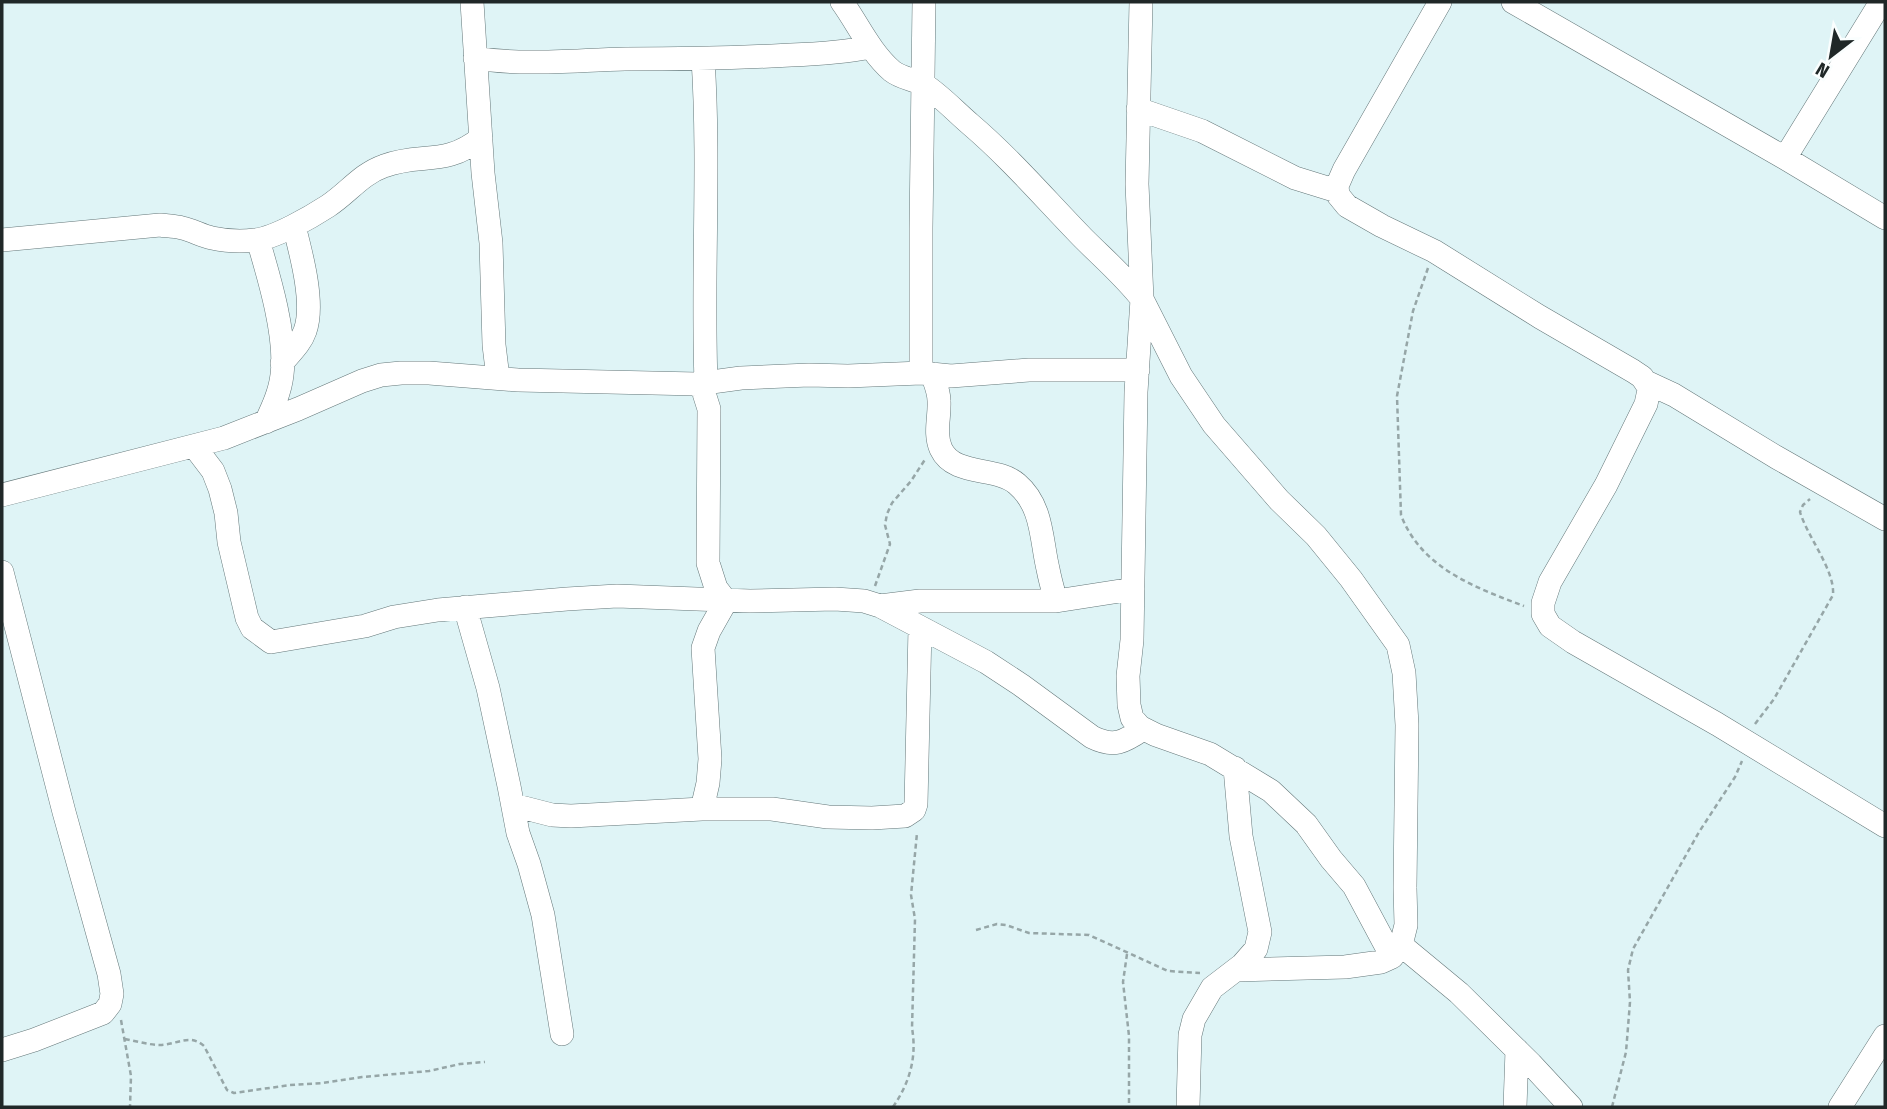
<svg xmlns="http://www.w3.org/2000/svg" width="1887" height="1109" font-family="'Fira Sans Condensed',sans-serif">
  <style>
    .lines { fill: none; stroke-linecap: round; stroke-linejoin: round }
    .minor-casing { stroke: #647779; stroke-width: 24 }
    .path { stroke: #96a6a7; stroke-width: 2.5; stroke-dasharray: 5 3.5; stroke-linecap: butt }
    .minor { stroke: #fff; stroke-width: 23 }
  </style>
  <rect width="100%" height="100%" fill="#dff4f6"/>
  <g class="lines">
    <g class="minor-casing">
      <path id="minor" d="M472,2L483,173L491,243L494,345L498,378
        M842,2C858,24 870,52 892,71C902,79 915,79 926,86C941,96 956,112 970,124C1011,159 1045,199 1083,238C1103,258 1125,277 1142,299L1181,376L1214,425L1279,500L1316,536L1351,579L1398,645L1404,673L1407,725L1405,888L1406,925L1401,945L1392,957L1381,962L1345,967L1237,970
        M1141,2L1137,184L1142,299L1136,392L1132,640L1128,676L1129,705L1132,718L1140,727L1156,735L1210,754L1271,791L1306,824L1331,859L1354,886L1392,957
        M1440,2L1344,170L1337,186L1338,195L1347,206L1382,226L1434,251L1540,317L1633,371L1642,377L1648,386L1649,390L1646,404L1606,485L1550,582L1543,603V614L1550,626L1573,642L1717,724L1885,826
        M1513,2L1785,158L1885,218
        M475,58C524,66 576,60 625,59C681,59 736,58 791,55C818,54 845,52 871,47
        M703,59C710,166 702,274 706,382
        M1138,109L1202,131L1295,178L1337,191
        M1785,158L1881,2
        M2,240L160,225C167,226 175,226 182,228C192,230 202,236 212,238C226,241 241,242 255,240C275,238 311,217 328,206C348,193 361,174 384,166C421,152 445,167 481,138
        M258,240C269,277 287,337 282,375C280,392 273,407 266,422
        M282,363C290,353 301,343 305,331C315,304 301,253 294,226
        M921,373V228L924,2
        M932,374C935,383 939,391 939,401C940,417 934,433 941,449C954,477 997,466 1017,484C1043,506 1041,540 1048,569C1050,580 1053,590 1056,601
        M1646,382L1674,395L1776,457L1885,519
        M697,384L741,378L809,375L848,376L921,373L951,376L1029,370H1138
        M194,446L213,471L220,489L226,513L229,542L247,618L252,628L271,642L365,626L394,617L438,610L567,599L617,596L750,601L835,599L864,601L880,606L986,662L1021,685L1092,737C1114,748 1124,742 1143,729
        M2,495L224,438L298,409L362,381L381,375L401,373H429L518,380L697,384L703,390L709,409L708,563L716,588L726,601L709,631L703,648L710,759L708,783L702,809
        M2,572L64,812L109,974L112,994L110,1004L103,1013L34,1040L2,1050
        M880,606L920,601H1056L1133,589
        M465,607L488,688L509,786L518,833L529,864L543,915L562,1034
        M513,805L552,815L571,816L702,809H772L828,817L872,818L905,816L914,810L916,804L920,628
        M1401,945L1459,993L1531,1064L1571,1107
        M1188,1107L1190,1035L1194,1019L1212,988L1242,965L1256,949L1260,932L1241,836L1235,768
        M1515,1107L1517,1050
        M1840,1107L1885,1036"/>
    </g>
    <path class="path" d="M1428,268L1413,311L1397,396L1401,515C1421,568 1476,588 1524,606
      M875,586L890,544L885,525L887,514L892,503L911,481L926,458
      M1755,724L1774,699L1833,595C1835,570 1808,538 1800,512L1803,505L1810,499
      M976,930L997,924L1006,925L1029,933L1089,935L1168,971L1200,973
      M1127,954L1123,982L1129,1036V1107
      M121,1020L131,1076L130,1107
      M125,1039C136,1041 149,1045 160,1045C176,1045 190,1033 204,1046L227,1090L234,1093L290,1085L323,1083L362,1077L429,1071L460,1064L485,1062
      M893,1107C910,1082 917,1057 912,1028L915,919L911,895L917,833
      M1612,1107L1626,1052L1630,1002L1628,970L1633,949L1699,832L1735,777L1742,761"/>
    <use href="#minor" class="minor"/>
  </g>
  <rect width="1887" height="1109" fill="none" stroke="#202828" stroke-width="7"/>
  <g transform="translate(1831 56) rotate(211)" stroke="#fafefe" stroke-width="5" paint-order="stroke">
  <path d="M0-5L12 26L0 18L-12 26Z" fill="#202828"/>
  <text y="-10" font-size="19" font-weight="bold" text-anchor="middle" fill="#202828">N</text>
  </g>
</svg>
